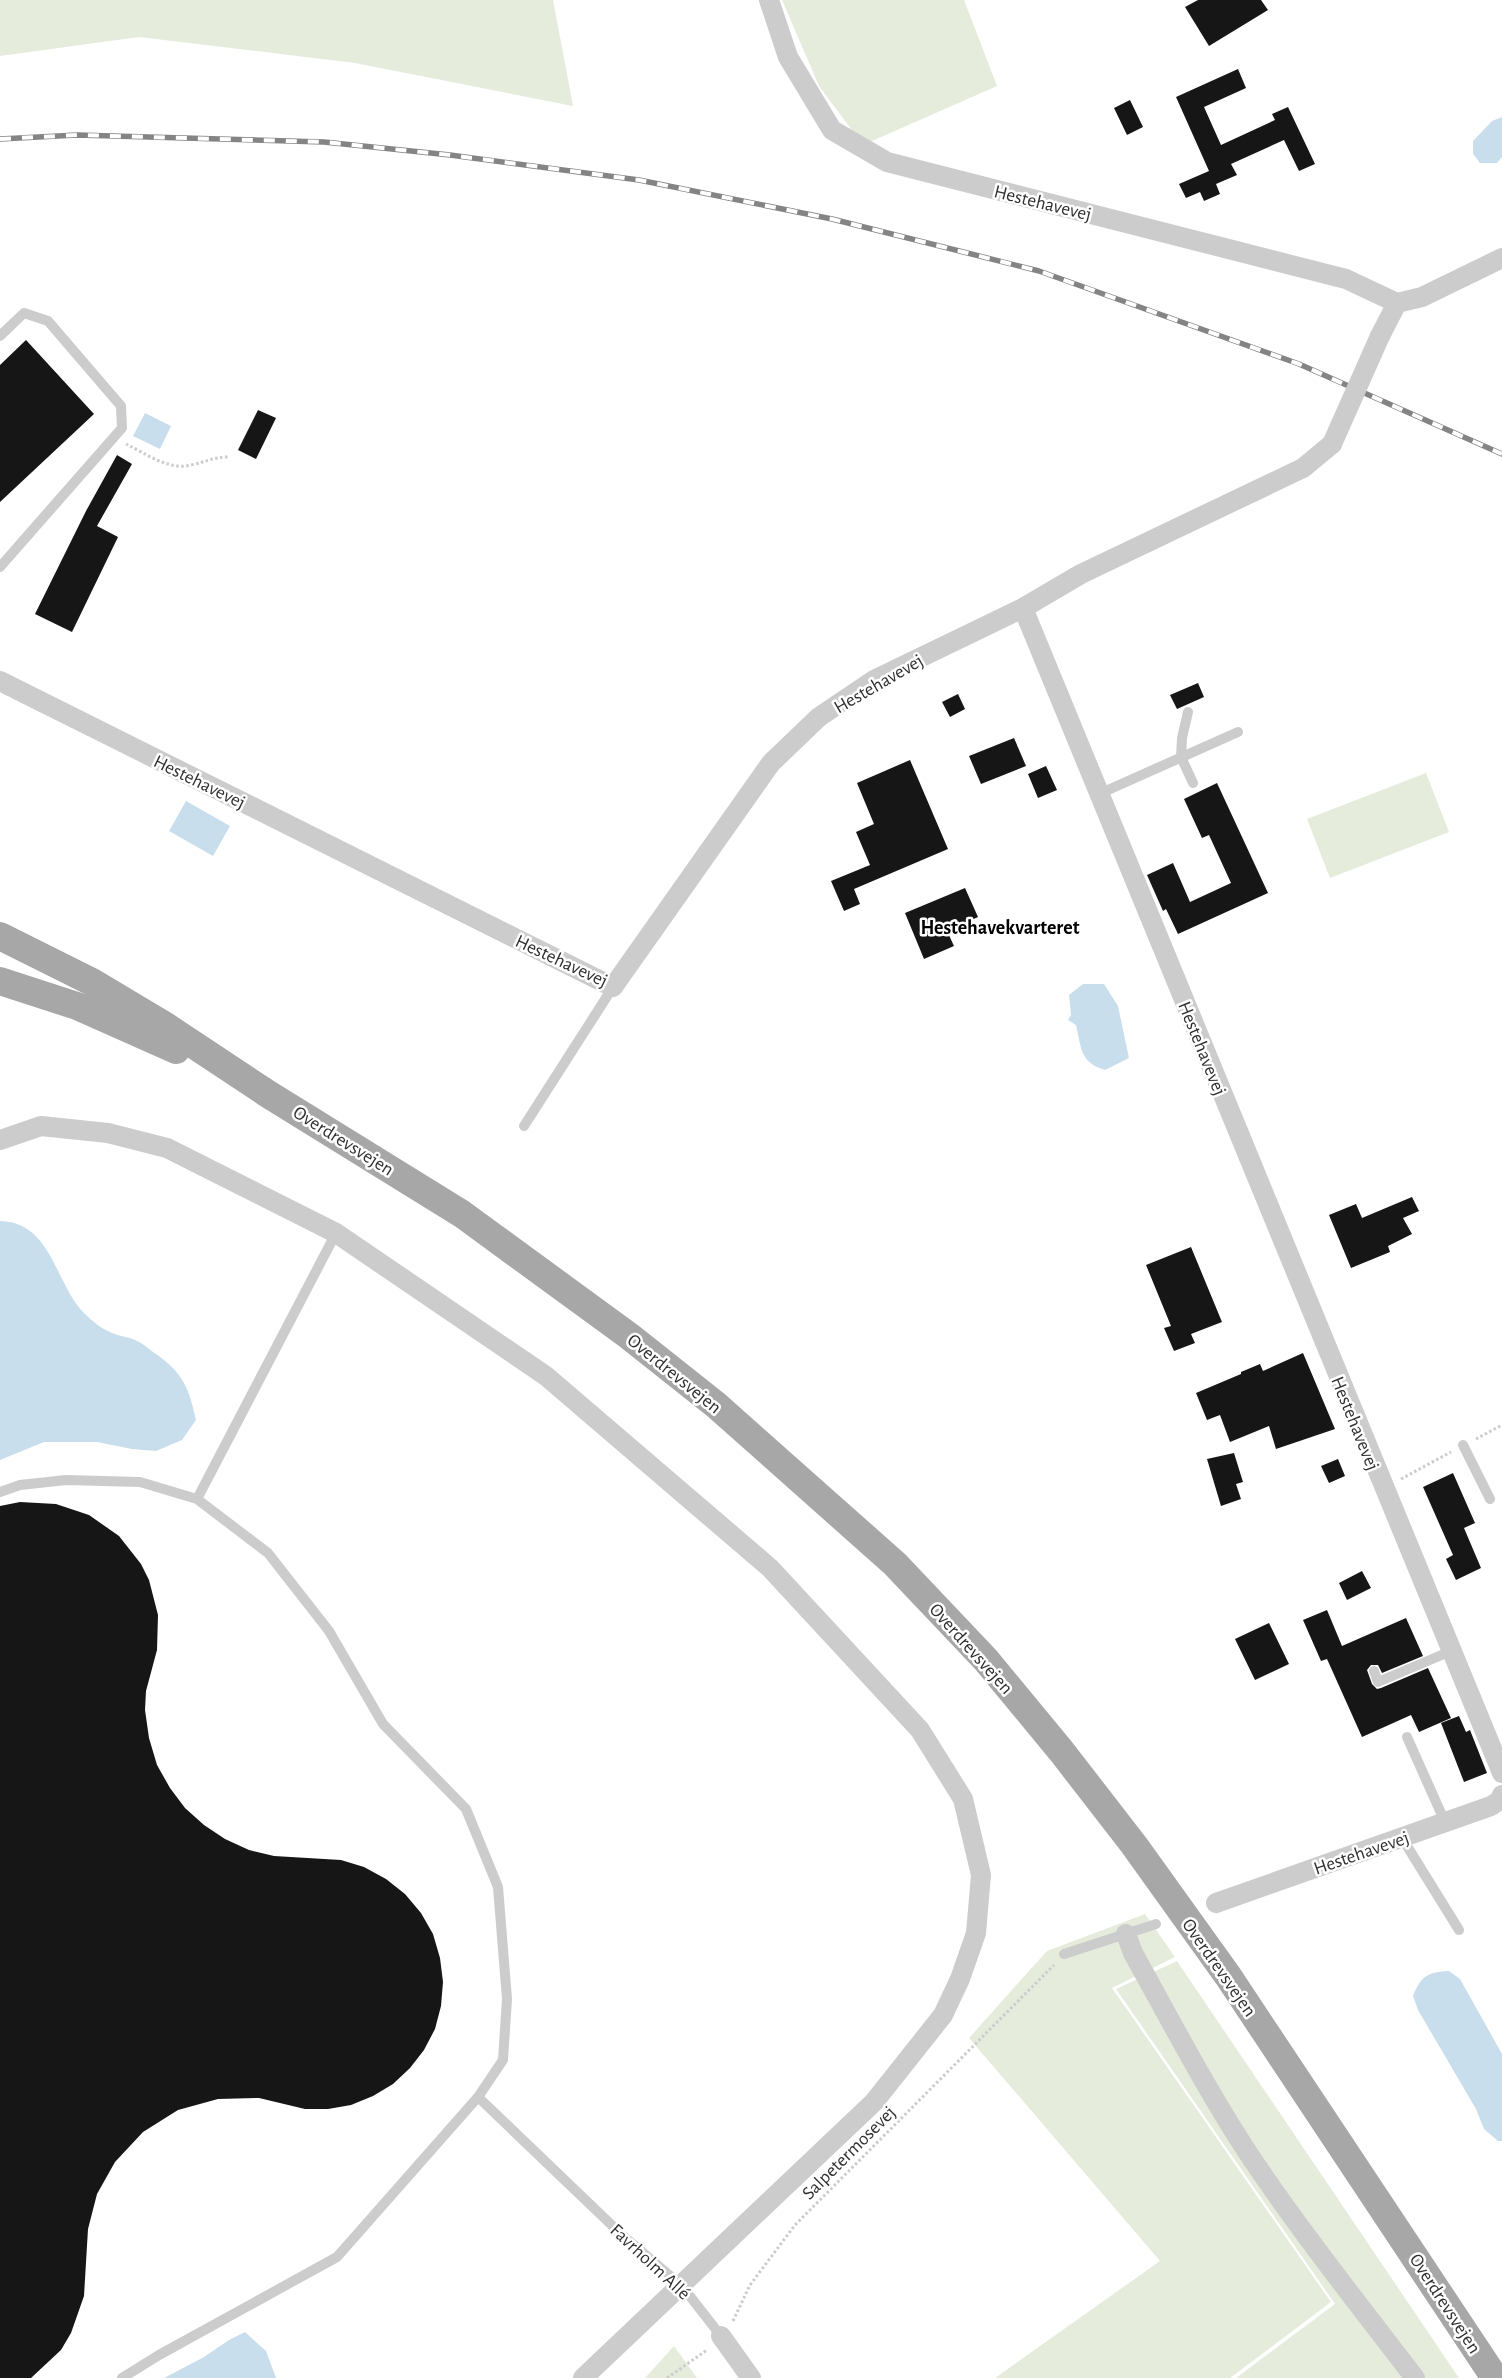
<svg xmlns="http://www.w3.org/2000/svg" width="1502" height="2378" font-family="'Alegreya Sans',sans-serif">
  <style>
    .green { fill: #e5ecdc }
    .water { fill: #c8deec }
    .building { fill: #161616 }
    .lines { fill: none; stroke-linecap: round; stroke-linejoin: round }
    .path { stroke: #ccc; stroke-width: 3; stroke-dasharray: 2.5 2.5; stroke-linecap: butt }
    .lane { stroke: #ccc; stroke-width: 10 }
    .street { stroke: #ccc; stroke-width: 20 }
    .primary { stroke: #a7a7a7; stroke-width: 28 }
    .rail-casing { stroke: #848484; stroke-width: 5.5 }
    .rail { stroke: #fff; stroke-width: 4; stroke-dasharray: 11; stroke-linecap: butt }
    .street-bridge { stroke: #ccc; stroke-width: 20 }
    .labels { text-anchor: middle; stroke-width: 5; stroke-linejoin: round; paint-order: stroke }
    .street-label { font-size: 19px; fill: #2f2f2f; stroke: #fff }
    .neighbourhood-label { font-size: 20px; font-weight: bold; fill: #000; stroke: #fff }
  </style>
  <rect width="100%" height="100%" fill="#fff"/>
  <path class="green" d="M0,0H553L573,106L355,63L139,37L0,56Z
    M782,0H964L997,86L863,145L819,86Z
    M1426,773L1449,832L1330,878L1307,819Z
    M1145,1914L1175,1957L1112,1988L1331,2302L1230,2378H995L1160,2261L969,2038L1047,1951Z
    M1177,1961L1459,2378H1236L1335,2304L1116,1989Z
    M674,2346L697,2378H645Z"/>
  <path class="water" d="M1502,117V157L1497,163H1480L1473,154V141L1492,121Z
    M145,413L171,426L160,449L133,436Z
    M186,801L230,826L213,856L169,831Z
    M1083,984H1104L1118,1006L1129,1058L1105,1070C1080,1063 1081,1047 1076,1025L1068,1020L1071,1015L1069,995Z
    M0,1221C52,1222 55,1284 84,1313C92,1321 104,1331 115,1334C122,1337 131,1337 137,1341C144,1344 150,1350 156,1354C183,1373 189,1388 196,1420L182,1440L156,1451L132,1449L97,1442H44L0,1460Z
    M1449,1971L1460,1979L1502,2054V2141H1498L1484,2129L1476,2109L1418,2010L1413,1996C1421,1976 1428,1972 1449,1971Z
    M245,2332L266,2351L276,2378H164L204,2357L229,2340Z"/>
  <path class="building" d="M1198,0H1261L1268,10L1209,46L1185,7Z
    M1238,69L1246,88L1204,107L1221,145L1275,120L1272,114L1288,107L1315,164L1299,171L1284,140L1231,164L1237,175L1216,184L1220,194L1204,201L1200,192L1186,198L1179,184L1209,171L1176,97Z
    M1130,100L1143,127L1127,135L1114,108Z
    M26,340L94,414L0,502V365Z
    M258,410L276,418L256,459L238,450Z
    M117,455L132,464L97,526L118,537L72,632L35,614L86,511Z
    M1198,683L1204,697L1177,709L1170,695Z
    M958,694L965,709L950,717L942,702Z
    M1014,738L1026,766L981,784L969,756Z
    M910,760L948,849L854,889L860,904L844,911L831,881L870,865L856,832L874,824L857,783Z
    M1046,766L1057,790L1038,798L1028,774Z
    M1217,783L1268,893L1178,934L1166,909L1163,911L1147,875L1173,863L1190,902L1231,883L1209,835L1202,838L1184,799Z
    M965,888L978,917L947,931L954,946L924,959L905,913Z
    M1412,1197L1419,1211L1403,1218L1412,1234L1388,1246L1390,1252L1351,1268L1329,1215L1356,1204L1362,1218Z
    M1191,1247L1222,1322L1191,1334L1195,1343L1174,1351L1164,1328L1171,1326L1146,1265Z
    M1303,1353L1335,1429L1276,1449L1269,1426L1230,1442L1220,1415L1207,1420L1196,1393L1241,1374V1372L1260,1364L1263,1371Z
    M1234,1453L1243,1482L1236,1484L1241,1499L1221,1506L1207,1459Z
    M1338,1459L1345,1476L1329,1483L1321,1466Z
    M1453,1473L1475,1523L1464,1528L1481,1568L1456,1580L1446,1559L1453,1555L1423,1487Z
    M20,1502L56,1504L89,1515L119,1536L141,1564L149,1580L158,1615L157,1650L146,1691L145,1710L149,1738L157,1765L170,1788L185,1808L204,1825L225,1839L249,1850L274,1856L341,1860L364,1867L386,1879L405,1894L421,1913L433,1934L440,1958L443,1982L441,2006L435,2029L424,2050L410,2068L393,2084L373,2096L351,2105L328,2109H305L259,2098L218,2099L178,2110L143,2132L115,2162L97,2194L88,2229L84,2296L71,2333L61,2350L31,2378H0V1506Z
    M1362,1571L1371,1588L1347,1600L1339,1583Z
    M1327,1610L1342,1646L1406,1618L1423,1656L1382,1673L1378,1665H1371L1367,1670L1372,1684L1377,1689L1381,1688L1428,1668L1451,1718L1419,1732L1411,1715L1362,1737L1327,1659L1321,1661L1303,1620Z
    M1269,1623L1289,1664L1255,1680L1235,1639Z
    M1459,1716L1466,1732L1470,1730L1487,1773L1464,1782L1441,1723Z"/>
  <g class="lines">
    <path class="path" d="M126,444C145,453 169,471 191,465C206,462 213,457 229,457
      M1476,1439L1502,1425
      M1401,1479L1451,1452
      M733,2321L750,2285L795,2225L1054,1965
      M667,2378L707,2350"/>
    <path class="lane" d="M0,336L24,313L48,321L121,406L122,428L0,567
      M1188,712L1182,738L1181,757L1193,783
      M1099,794L1238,732
      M524,1126L613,987
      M336,1233L197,1499L268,1553L329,1631L383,1724L466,1809L498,1887L507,1999L503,2060L478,2097L621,2234L682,2286L721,2336
      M1463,1445L1490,1499
      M0,1492L20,1485L66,1480L140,1482L197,1499
      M1374,1671L1378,1682L1451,1651
      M1407,1737L1445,1822
      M1402,1838L1459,1930
      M1064,1954L1156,1924
      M122,2378L159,2355L337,2257L478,2097"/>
    <path class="street" d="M769,0L788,57L832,130L887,162L1346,279L1397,303L1422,297L1502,258
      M1380,336L1397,303
      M1332,444L1303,468L1081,574L1023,608L1502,1773
      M0,681L613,987L771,763L819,717L874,680L1023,608
      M0,1140L41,1126L108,1133L167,1148L336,1233L546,1376L770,1568L920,1730L963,1799L981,1875L976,1933L960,1979L943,2015L874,2102L583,2378
      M1216,1903L1491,1806L1500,1800L1502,1795
      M1126,1934L1133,1953C1171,2021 1207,2091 1250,2156C1301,2232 1359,2305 1415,2378
      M721,2336L751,2378"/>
    <path class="primary" d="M0,936L92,982L164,1025L268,1094L462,1214L629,1336L716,1405L895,1564L986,1660L1062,1752L1134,1845L1228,1976L1495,2378
      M0,981L77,1006L176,1050"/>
    <g class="rail-casing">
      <path id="rail" d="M0,139L77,135L324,142L450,155L639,180L832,219L1039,271L1299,364L1502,454"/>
    </g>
    <use href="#rail" class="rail"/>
    <path class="street-bridge" d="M1332,444L1380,336"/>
  </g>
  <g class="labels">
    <g class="street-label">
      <text transform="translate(1043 202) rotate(14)" y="7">Hestehavevej</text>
      <text transform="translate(878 683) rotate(-30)" y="7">Hestehavevej</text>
      <text transform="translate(200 781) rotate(26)" y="7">Hestehavevej</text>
      <text transform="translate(562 960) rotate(25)" y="7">Hestehavevej</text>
      <text transform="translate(1203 1048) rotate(68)" y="7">Hestehavevej</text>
      <text transform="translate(344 1140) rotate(32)" y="7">Overdrevsvejen</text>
      <text transform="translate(675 1373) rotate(39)" y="7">Overdrevsvejen</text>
      <text transform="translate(1356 1423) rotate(68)" y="7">Hestehavevej</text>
      <text transform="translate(972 1648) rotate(48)" y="7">Overdrevsvejen</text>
      <text transform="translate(1361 1852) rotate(-19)" y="7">Hestehavevej</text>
      <text transform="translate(1220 1967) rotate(55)" y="7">Overdrevsvejen</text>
      <text transform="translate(848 2152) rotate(-45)" y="7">Salpetermosevej</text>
      <text transform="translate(651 2261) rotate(43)" y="7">Favrholm Allé</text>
      <text transform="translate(1446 2303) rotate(57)" y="7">Overdrevsvejen</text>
    </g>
    <g class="neighbourhood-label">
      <text x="1000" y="934">Hestehavekvarteret</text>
    </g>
  </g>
</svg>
